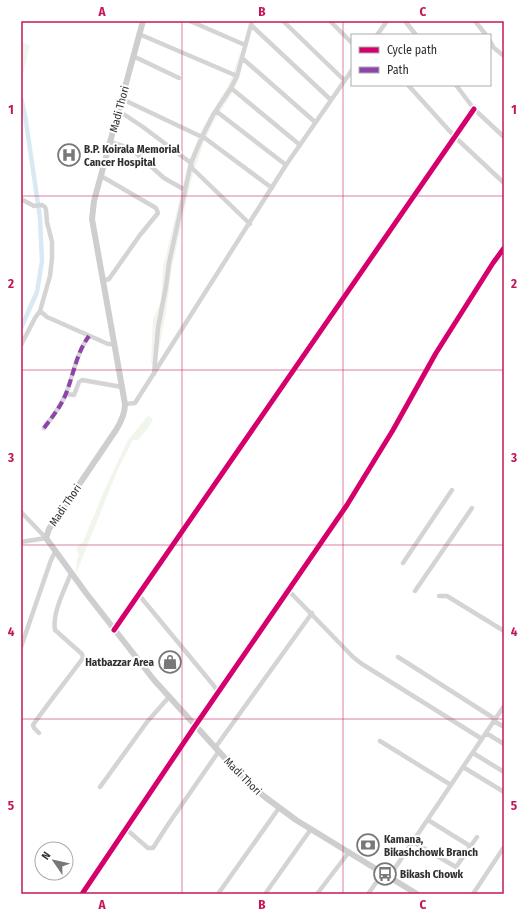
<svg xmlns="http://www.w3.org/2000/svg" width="525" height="915" font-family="'Fira Sans Condensed',sans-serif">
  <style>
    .green { fill: #f1f6ec }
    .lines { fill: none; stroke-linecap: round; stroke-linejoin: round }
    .canal { stroke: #d8e9f4; stroke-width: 4.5 }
    .minor { stroke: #d4d4d4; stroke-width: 4.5 }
    .secondary { stroke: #cecece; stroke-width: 6 }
    .quiet { stroke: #8e44ad; stroke-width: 4; stroke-dasharray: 8 4; stroke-linecap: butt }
    .cycleway-casing { stroke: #fff; stroke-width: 8 }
    .cycleway { stroke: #d6006c; stroke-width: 5 }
    .grid { fill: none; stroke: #c2185b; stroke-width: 1; stroke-opacity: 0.55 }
    .labels { text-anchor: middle; stroke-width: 4; stroke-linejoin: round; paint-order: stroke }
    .street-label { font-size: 11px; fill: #303030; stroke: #fff }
    .poi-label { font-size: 11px; font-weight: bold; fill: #303030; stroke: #fff; text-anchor: start }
    .neatline { fill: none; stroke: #c2185b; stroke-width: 1.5 }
    .grid-label { font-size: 13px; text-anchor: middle; font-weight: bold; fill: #c2185b }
  </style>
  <rect width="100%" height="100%" fill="#fff"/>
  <path class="green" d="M21,42L30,45L21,82Z
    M246,48L239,79L231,95L214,121L204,142L192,177L172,267L165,318L155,368L151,362L153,319L161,301L163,268L188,164L202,129L230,82L240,53Z
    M148,416L153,419L148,428L138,440H133L118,469L76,574L77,560L79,555L76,548L83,542L104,491L128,440Z"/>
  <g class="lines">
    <path class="canal" d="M21,98L25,115L40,218L42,261L37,292L21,328"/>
    <path class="minor" d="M190,21L245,45
      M283,21L344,80
      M330,21L352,43
      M405,21L416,35
      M475,21L486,35
      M251,25L331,100
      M139,34L237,76
      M377,35L387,21
      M490,41L494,48L504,56
      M133,56L179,78
      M242,58L315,122
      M408,85L455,137L504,183
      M456,85L474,109L504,137
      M231,88L300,145
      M122,99L202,137
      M119,111L143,127L191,163L192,168L250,224
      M216,111L286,165
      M202,136L272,188
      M110,142L126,147L136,153L164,178L185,190
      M101,176L156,208L158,213L140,235L109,279L103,281
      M21,199L34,206L42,205L45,207L46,210L47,222L52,242V258L50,276L40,311L47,317L108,344H115
      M21,345L35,318L40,311
      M154,374L158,328L166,286L169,263L191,163L202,137L213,115L231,88L237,76L252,21
      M66,394L74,395L79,382L82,380L122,387
      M125,404L135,403L286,165L352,70
      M44,428C53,416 62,405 67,391C74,372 77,352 89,336
      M21,512L46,538
      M21,542L46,538
      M403,563L452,490
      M289,591L353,657L362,664L482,739
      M415,591L472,508
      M139,595L219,692
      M439,596H447L504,631
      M114,630L474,109
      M21,647L51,560L55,552
      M398,657L495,719
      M494,721L504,727
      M39,733L34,728L33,725C49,702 66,681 83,658L82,654L55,630C52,613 65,589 71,573
      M486,733L504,744
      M380,741L451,785
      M215,748L312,613
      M473,753L504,772
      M463,767L504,792
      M100,787L147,722L169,697
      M428,820L470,846
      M126,829L148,848H153L167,826L219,751
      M413,842L456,867L477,837
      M389,877L504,706
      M82,894L195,726L347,505L393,430L436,353L493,263L504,248
      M218,894L279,808
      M265,894L311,829
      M317,894L349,852
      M368,894L383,873
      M473,894L504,847"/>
    <path class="secondary" d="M143,21L94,201L92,219L125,404C125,414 121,422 116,430L49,529L46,538L86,593L154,680L233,767L250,784L265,797L296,820L417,894"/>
    <path class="quiet" d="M44,428C53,416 62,405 67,391C74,372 77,352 89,336"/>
    <g class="cycleway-casing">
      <path id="cycleway" d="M114,630L474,109
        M82,894L195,726L347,505L393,430L436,353L493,263L504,248"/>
    </g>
    <use href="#cycleway" class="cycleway"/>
  </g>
  <path class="grid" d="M182,21V894M343,21V894M21,196H504M21,370H504M21,545H504M21,719H504"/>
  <defs>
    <g id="hospital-ring" transform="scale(1.15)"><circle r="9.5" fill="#fff" stroke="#787878" stroke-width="1.5"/><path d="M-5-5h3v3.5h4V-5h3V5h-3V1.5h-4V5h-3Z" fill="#787878"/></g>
    <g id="shop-ring" transform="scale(1.15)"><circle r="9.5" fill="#fff" stroke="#787878" stroke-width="1.5"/><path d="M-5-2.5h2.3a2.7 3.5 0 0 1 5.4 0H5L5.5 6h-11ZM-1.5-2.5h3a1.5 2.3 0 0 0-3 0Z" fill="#787878"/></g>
    <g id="bank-ring" transform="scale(1.15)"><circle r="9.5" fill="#fff" stroke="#787878" stroke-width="1.5"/><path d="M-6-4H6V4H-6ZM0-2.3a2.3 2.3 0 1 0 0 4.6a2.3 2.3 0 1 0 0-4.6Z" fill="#787878"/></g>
    <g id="bus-ring" transform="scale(1.15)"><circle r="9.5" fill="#fff" stroke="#787878" stroke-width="1.5"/><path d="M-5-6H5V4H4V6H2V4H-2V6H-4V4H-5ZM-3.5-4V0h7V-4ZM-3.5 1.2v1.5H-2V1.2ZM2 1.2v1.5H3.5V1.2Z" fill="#787878"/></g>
  </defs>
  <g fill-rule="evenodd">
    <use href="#hospital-ring" x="69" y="155"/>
    <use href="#shop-ring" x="170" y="662"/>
    <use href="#bank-ring" x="368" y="845"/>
    <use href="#bus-ring" x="385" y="874"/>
  </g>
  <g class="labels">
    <g class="street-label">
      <text transform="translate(119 109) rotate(-75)" y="4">Madi Thori</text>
      <text transform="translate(65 505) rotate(-56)" y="4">Madi Thori</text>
      <text transform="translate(243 776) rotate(45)" y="4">Madi Thori</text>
    </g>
    <g class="poi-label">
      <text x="84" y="153">B.P. Koirala Memorial<tspan x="84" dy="13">Cancer Hospital</tspan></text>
      <text x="154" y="666" text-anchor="end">Hatbazzar Area</text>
      <text x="384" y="843">Kamana,<tspan x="384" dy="13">Bikashchowk Branch</tspan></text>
      <text x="400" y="878">Bikash Chowk</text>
    </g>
  </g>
  <rect width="525" height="915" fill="none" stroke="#ffffff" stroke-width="44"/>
  <rect x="351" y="34" width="140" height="52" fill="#ffffff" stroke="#acacac"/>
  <rect x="359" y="47" width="20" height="6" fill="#d6006c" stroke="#acacac"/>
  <text x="387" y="54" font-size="12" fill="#303030">Cycle path</text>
  <rect x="359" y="67" width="20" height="6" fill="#8e44ad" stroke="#acacac"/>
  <text x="387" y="74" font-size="12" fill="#303030">Path</text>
  <g transform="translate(54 861) rotate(304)"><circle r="19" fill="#ffffff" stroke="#acacac"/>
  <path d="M0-3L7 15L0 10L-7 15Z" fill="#787878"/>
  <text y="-6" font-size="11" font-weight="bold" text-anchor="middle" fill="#303030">N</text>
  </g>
  <rect x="22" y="22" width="481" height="871" class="neatline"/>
  <g class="grid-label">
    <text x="102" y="16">A</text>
    <text x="262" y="16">B</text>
    <text x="423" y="16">C</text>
    <text x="11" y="114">1</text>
    <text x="514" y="114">1</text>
    <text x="11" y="288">2</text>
    <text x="514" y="288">2</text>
    <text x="11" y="462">3</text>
    <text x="514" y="462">3</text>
    <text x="11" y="636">4</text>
    <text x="514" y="636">4</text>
    <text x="11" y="810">5</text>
    <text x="514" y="810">5</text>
    <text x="102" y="909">A</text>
    <text x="262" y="909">B</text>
    <text x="423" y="909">C</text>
  </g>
</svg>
